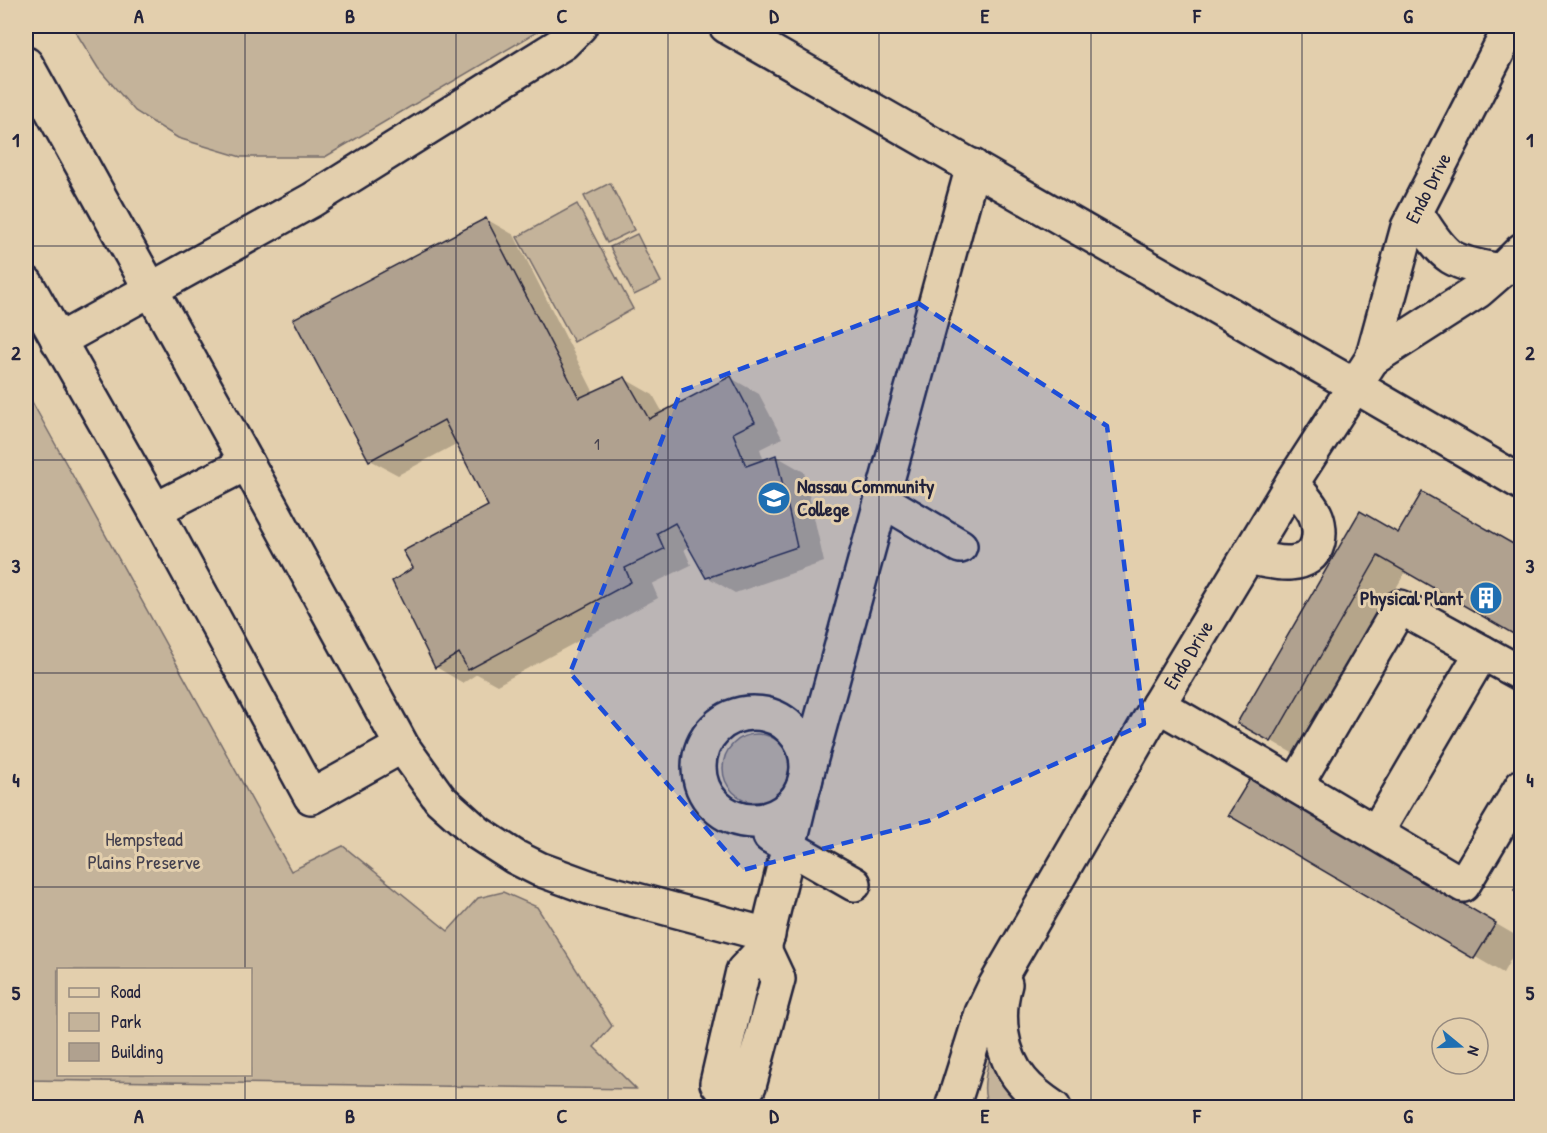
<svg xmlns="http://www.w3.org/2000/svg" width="1547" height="1133" font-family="'Patrick Hand',sans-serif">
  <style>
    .green { fill: #c4b39a; stroke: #736a6a; stroke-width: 1.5; fill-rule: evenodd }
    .shadow { fill: #0003 }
    .building { fill: #b0a18f; stroke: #22223b; stroke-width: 1.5 }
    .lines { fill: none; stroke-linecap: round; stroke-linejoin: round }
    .minor-casing { stroke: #22223b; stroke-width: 38 }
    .minor { stroke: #e3cfad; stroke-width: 33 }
    .marked { fill: #1d4ed8; fill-opacity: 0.2; stroke: #1d4ed8; stroke-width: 4.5; stroke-dasharray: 12 8; stroke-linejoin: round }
    .grid { fill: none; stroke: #22223b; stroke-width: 1.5; stroke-opacity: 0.55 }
    .labels { text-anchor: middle; stroke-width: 6; stroke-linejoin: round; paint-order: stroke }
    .number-label { font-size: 16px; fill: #464250 }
    .street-label { font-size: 20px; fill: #22223b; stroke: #e3cfad }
    .poi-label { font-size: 20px; font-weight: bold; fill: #22223b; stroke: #e3cfad; text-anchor: start }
    .park-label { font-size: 20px; fill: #423f4e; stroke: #e3cfad }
    .neatline { fill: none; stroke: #22223b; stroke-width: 2 }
    .grid-label { font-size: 20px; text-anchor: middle; font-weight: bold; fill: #22223b }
  </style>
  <rect width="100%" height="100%" fill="#e3cfad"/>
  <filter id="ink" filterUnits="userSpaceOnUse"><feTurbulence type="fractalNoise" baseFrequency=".0167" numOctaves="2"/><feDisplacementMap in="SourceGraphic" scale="12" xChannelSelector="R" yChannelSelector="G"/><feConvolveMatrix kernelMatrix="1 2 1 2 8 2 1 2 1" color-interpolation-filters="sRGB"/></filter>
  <g filter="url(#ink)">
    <path class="green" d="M72,26H547L325,157H241L178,138L135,111L98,68Z
      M610,183L634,230L607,243L584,196Z
      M577,204L633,309L574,342L517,237Z
      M637,234L661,282L634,295L610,247Z
      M26,391L291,871L343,846L448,931L478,898L503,892L537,907L612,1026L594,1047L636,1089L26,1080ZM58,970H250V1074H58Z
      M723 768a34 34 0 1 1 68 0a34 34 0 1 1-68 0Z
      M996,1036L1040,1107H990C977,1092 991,1054 996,1036Z"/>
    <path class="shadow" d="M486,219L514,235L594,393L625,379L653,395L663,413L731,378L759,394L782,438L760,449L764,461L776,456L804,472L824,562L735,593L707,577L690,546L684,549L691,565L652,584L658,598L497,685L477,674L463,683L436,667L415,569L490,506L458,443L398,475L370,460Z
      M1360,513L1406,571L1299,757L1239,722Z
      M1250,781L1522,939L1503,973L1230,815Z"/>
    <path class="building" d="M486,218L579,398L625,377L649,419L731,376L755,422L733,433L746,466L776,455L797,547L706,578L675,523L657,533L664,549L625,568L631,582L468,670L459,653L435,668L392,581L413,568L403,551L488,506L444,420L369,461L293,319Z
      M1422,492L1522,549V639L1378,556L1271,742L1237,723L1360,511L1398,533Z
      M1250,779L1496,923L1474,959L1228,815Z
      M1522,876V895L1514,890Z"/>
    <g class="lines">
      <g class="minor-casing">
        <g id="minor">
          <path d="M726,26L1355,386L1522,483"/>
          <path d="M26,64L247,463"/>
          <path d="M1416,213C1426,227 1436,247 1451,257C1466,266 1485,268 1501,271"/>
          <path d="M26,283L155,510"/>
          <path d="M58,341L312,200L563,43L580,26"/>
          <path d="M1372,359L1478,291L1501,271L1522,250"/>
          <path d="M882,500L960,546"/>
          <path d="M1248,557C1271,562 1310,573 1318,542C1320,533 1319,522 1315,514C1310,503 1299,493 1292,483"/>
          <path d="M1158,705L1260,764L1463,885L1522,786"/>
          <circle cx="753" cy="767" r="54"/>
          <path d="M402,746L311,797L155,510L247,463L402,746L440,799L478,833L515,857L539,869L561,877L591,888L768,935"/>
          <path d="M1296,785L1400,607L1522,674"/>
          <path d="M1376,833L1482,652"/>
          <path d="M770,836L854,884"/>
          <path d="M764,949L805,780L973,166"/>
          <path d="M1005,984C996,1015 1000,1055 1022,1081C1031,1092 1042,1100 1054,1108"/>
          <path d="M732,1108V1102L717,1083L743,971L764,949L778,979L749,1086L732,1102"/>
          <path id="s1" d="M952,1108L982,1013L994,988L1158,705L1292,483L1372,359L1408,227L1511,26"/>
        </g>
      </g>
      <use href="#minor" class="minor"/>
    </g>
  </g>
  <path class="marked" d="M918,303L1107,426L1144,724L928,821L743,870L570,673L681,391Z"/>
  <path class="grid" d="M245,26V970M456,26V1108M668,26V1108M879,26V1108M1091,26V1108M1302,26V1108M26,246H1522M26,460H1522M26,673H1522M26,887H1522M245,1074V1108"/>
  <defs>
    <g id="university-disc" transform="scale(1.725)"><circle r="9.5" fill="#1f6fb2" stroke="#e3cfad"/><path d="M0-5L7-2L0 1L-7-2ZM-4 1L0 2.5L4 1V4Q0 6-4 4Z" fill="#fff"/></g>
    <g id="building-disc" transform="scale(1.725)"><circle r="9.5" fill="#1f6fb2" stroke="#e3cfad"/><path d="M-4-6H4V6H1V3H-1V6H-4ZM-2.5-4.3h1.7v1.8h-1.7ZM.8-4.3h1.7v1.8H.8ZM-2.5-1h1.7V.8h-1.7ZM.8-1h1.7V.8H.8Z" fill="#fff"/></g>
  </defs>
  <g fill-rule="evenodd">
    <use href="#university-disc" x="774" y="498"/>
    <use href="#building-disc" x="1486" y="598"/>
  </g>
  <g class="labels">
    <g class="number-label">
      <text x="597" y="450">1</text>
    </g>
    <g class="street-label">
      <text dy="7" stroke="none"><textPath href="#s1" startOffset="1042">Endo Drive</textPath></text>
      <text dy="7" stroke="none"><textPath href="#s1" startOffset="513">Endo Drive</textPath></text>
    </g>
    <g class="poi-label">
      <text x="797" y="493">Nassau Community<tspan x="797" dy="23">College</tspan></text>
      <text x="1463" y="605" text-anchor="end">Physical Plant</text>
    </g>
    <g class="park-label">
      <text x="144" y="846">Hempstead<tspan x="144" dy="23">Plains Preserve</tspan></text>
    </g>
  </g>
  <rect width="1547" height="1133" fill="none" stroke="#e3cfad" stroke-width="66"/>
  <rect x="57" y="968" width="195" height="108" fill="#e3cfad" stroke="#968a7f" stroke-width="1.5"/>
  <rect x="69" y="988" width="30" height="9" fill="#e3cfad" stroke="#968a7f" stroke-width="1.5"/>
  <text x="111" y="998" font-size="18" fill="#22223b">Road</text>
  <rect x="69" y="1013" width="30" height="18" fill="#c4b39a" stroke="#968a7f" stroke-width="1.5"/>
  <text x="111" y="1028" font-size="18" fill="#22223b">Park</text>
  <rect x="69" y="1043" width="30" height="18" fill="#b0a18f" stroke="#968a7f" stroke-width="1.5"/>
  <text x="111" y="1058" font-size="18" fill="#22223b">Building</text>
  <g transform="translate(1460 1046) rotate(109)"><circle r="28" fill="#e3cfad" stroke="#968a7f" stroke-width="1.5"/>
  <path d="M0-4.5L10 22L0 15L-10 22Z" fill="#1f6fb2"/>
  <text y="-9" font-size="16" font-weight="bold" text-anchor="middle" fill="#22223b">N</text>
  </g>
  <rect x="33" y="33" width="1481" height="1067" class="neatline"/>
  <g class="grid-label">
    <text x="139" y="23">A</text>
    <text x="350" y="23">B</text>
    <text x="562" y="23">C</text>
    <text x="774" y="23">D</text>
    <text x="985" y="23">E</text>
    <text x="1197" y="23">F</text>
    <text x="1408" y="23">G</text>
    <text x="16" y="147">1</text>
    <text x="1530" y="147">1</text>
    <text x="16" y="360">2</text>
    <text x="1530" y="360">2</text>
    <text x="16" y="573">3</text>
    <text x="1530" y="573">3</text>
    <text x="16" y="787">4</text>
    <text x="1530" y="787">4</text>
    <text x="16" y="1000">5</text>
    <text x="1530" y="1000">5</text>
    <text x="139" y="1123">A</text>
    <text x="350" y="1123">B</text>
    <text x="562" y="1123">C</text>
    <text x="774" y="1123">D</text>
    <text x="985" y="1123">E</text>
    <text x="1197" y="1123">F</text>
    <text x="1408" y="1123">G</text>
  </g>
</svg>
